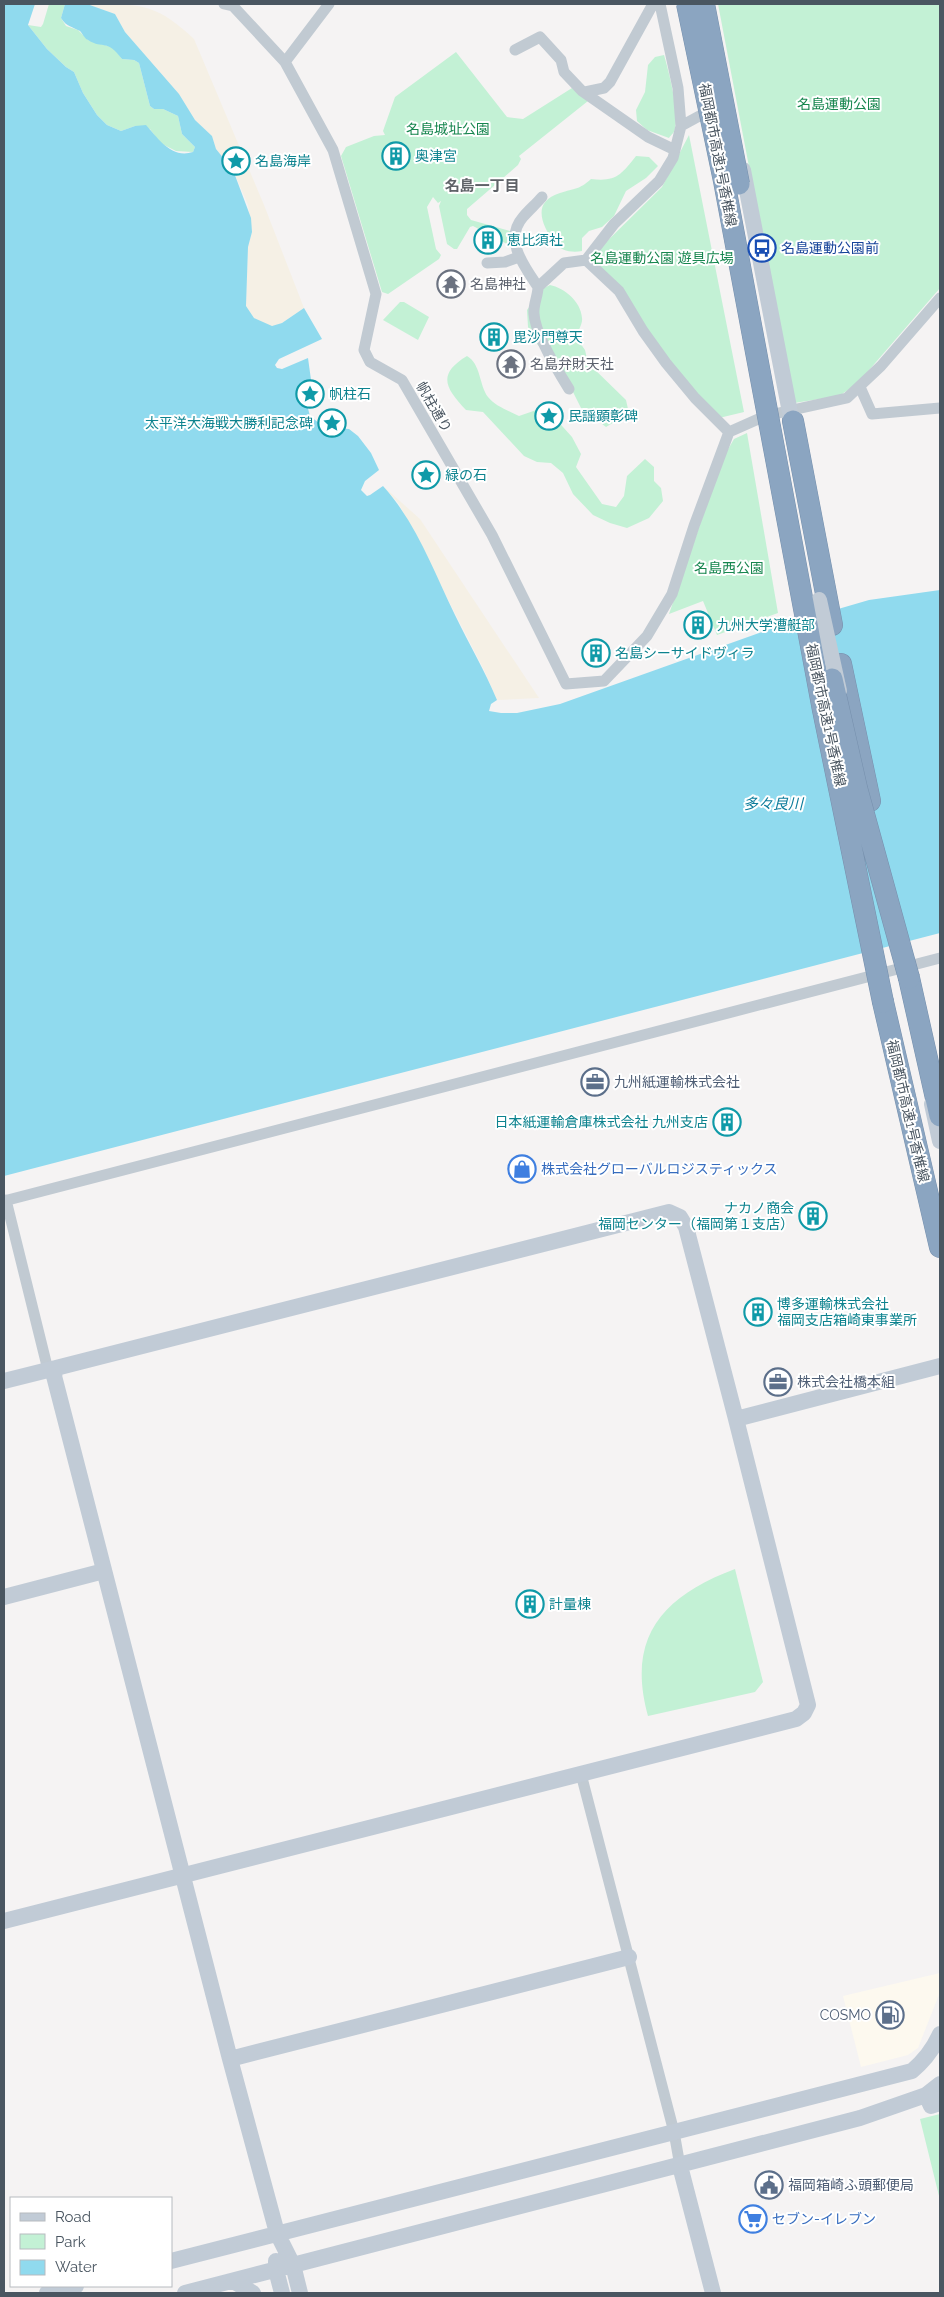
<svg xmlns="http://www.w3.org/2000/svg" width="944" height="2297" font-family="Raleway,'Noto Sans JP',sans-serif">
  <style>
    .commercial { fill: #fdf9ef }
    .green { fill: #c3f1d5 }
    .sand { fill: #f5f0e5 }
    .water { fill: #90daee }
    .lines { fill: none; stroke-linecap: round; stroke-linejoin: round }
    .highway-casing { stroke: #7690ad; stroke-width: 22 }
    .street { stroke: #c1cad2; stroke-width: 11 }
    .secondary { stroke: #c1cbd6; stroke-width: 16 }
    .highway { stroke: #8ba5c1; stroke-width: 21 }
    .highway-bridge-casing { stroke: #7690ad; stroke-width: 22; stroke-linecap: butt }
    .secondary-bridge { stroke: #c1cbd6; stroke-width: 16 }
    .highway-bridge { stroke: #8ba5c1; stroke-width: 21 }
    .labels { text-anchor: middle; stroke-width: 4; stroke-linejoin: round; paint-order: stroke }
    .park-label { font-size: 14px; fill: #17864f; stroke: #fff }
    .street-label { font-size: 14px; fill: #4a5661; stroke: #fff }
    .culture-label { font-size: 14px; fill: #0d838f; stroke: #fff; text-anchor: start }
    .transit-label { font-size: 14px; fill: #164399; stroke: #fff; text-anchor: start }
    .worship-label { font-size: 14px; fill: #5b616d; stroke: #fff; text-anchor: start }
    .service-label { font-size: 14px; fill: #4e5e75; stroke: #fff; text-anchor: start }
    .shop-label { font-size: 14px; fill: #366cbe; stroke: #fff; text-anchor: start }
    .neighbourhood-label { font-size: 15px; font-weight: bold; fill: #5f6368; stroke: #fff }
    .water-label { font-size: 15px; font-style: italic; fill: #0c7c9b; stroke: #fff }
  </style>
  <rect width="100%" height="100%" fill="#f5f3f3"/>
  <path class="commercial" d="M940,1973V1992L918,2048L908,2055L861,2067L843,1996Z"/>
  <path class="green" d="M49,4H65L61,18L66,26L78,30L88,40L114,48L122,59L134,60L139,63L150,106L154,109H163L178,116L182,134L195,147L193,152L176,151L160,143L150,129L135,126L121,131L107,125L97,115L83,93L74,72L66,67L47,49L28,25L41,27L43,24Z
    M718,4H940V288L857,384L839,396L794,403Z
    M456,52L507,117L523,119L572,88L588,101L519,156L521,159L518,165L467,209V215L471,220L510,231L511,241L507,244L473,226L470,227L457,249H454L447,244L439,206L441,201L438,203L433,197L427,207L436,249L441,255L439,259L388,294L382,292L341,156L346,147L374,136L385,135L383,131L395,97Z
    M664,55C669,72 679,111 675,128C675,132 671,135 669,138L647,130L637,121L636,110L645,92L648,65L655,57Z
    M689,135L744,412L719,418L698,398L589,259L662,187Z
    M636,156L649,157L658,166L646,178L626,191L614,216L602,227L589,231L582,238V251C572,253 560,251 554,242C542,225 531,202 560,193C575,188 579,190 591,179C616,182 621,175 636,156Z
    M550,285C564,288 581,301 582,318C583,323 578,331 576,337L585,350L588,363L626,400L628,409L621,418L606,427L581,408L562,370L537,344L528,327L527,310L542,289Z
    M400,302H404L429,317L418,340L383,320Z
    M467,356C481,364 479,385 488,397C495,406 509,411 519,416L545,407L572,437L581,454L576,467L602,504L616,507L624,496L627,476L645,459L654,467V481L661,488L663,501L649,518L627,528L610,523L593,515L573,494L563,473L551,463L537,462L524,456L483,412L466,410C445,388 437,374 467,356Z
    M747,433L778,613L717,635L703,601L669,614L723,458L734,439Z
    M735,1569L763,1682L755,1692L648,1716C626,1637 663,1596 735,1569Z
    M940,2114V2200L920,2119Z"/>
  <path class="sand" d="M87,4C139,4 155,2 194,39L264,205L304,308L282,323L272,327L254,318L246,306L248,247L252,232L248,205L233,170L216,149L212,136L195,120L179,94L125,32L115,14Z
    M383,486L420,519L539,698L497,700L484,670L399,504Z"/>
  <path class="water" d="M4,4H35L28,25L47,49L66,67L74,72L83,93L97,115L107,125L121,131L135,126L146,125C158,138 171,159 193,152L195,147L182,134L178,116L163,109H154L150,106L139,63L134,60L122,59C106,38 104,50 88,40C84,38 83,34 80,31C71,26 67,27 61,18L65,4H87L115,14L125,32L179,94L195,120L212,136L216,149L233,170L251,218L252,232L248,247L246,306L254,318L272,326L282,323L304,308L322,339L279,359L275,365L277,368L282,369L308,358L312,387L306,401L310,416L324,427L349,429L358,436L371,453L379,470L365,481L361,490L367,496L370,495L383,486C417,524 433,570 455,615C469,644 485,671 497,700L491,704L489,711L501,713H517L560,704L773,628L869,600L940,590V933L4,1176Z"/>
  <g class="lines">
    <g class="highway-casing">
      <path id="highway" d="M793,421L832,625
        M841,664L870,801
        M909,978L940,1116
        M883,1002L940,1247"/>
    </g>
    <path class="street" d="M224,4L233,6L285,62L333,150L376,294L364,350L370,362L402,380L492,535L566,684L604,681L647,636L672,594L694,526L729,432L765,416L847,398L881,366L940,298
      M660,4L678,88L681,126L673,158L659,181L614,224L586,260L619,291L643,331L666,363L695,398L729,432
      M515,50L540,37L561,60L564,72L582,91L648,137L675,150
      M285,62L329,4
      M585,92L604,88L610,82L653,4
      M681,126L703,114L714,111
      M542,197C536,204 529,210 523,217C503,240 525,267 538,287C538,296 533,305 534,314C535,333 559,373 569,389
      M487,263L505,262L519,257
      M538,287L564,263L586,260
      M860,387L872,414L940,408
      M6,1200L48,1370
      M4,1201L940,958
      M581,1774L674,2132L680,2166"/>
    <path class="secondary" d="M743,170L794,433
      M932,1104L940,1141
      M4,1381L56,1368
      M4,1597L104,1571
      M4,1921L796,1719L804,1713L808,1705L736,1419
      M230,2059L629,1957
      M926,2095L931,2106L940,2103
      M680,2166L713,2293
      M171,2261L912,2071C925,2060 933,2050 940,2034
      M276,2261V2270L282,2293
      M233,2281L253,2293
      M47,2293L76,2286
      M185,2293L860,2118L926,2095L940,2084
      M300,2293L293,2265L277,2233L230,2059L54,1376L56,1368L669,1212L680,1217L686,1227L736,1419L940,1366"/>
    <use href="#highway" class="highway"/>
    <g class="highway-bridge-casing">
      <path id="highway-bridge" d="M687,4L724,181L823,710L883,1002
        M704,4L739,184
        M832,679L857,789L909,978"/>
    </g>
    <path class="secondary-bridge" d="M819,600L839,691"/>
    <use href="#highway-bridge" class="highway-bridge"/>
  </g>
  <defs>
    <g id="building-ring" transform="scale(1.4375)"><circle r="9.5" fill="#fff" stroke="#0f9aa8" stroke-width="1.5"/><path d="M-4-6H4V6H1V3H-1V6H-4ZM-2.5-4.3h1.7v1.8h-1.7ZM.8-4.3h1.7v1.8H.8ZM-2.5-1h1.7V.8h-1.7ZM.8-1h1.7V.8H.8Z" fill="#0f9aa8"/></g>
    <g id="sight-ring" transform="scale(1.4375)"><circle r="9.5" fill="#fff" stroke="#0f9aa8" stroke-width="1.5"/><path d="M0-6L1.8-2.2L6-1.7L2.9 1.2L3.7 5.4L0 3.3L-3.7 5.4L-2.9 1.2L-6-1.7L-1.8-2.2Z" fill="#0f9aa8"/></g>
    <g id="bus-ring" transform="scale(1.4375)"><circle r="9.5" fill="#fff" stroke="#1a4fb4" stroke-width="1.5"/><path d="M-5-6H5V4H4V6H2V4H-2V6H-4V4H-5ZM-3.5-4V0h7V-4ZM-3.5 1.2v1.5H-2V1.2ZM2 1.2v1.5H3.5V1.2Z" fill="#1a4fb4"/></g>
    <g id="temple-ring" transform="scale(1.4375)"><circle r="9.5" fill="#fff" stroke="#6b7280" stroke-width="1.5"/><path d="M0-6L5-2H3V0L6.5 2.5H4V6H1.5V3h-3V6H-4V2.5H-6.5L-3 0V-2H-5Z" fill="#6b7280"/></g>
    <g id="office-ring" transform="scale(1.4375)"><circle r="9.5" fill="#fff" stroke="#5c6f8a" stroke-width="1.5"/><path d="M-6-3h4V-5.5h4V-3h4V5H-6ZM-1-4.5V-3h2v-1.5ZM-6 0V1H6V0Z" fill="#5c6f8a"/></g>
    <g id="shop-ring" transform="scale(1.4375)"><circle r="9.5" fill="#fff" stroke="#3f7fe0" stroke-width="1.5"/><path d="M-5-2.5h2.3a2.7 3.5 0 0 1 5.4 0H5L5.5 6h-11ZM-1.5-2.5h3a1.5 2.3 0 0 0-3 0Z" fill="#3f7fe0"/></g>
    <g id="fuel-ring" transform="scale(1.4375)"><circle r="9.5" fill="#fff" stroke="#5c6f8a" stroke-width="1.5"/><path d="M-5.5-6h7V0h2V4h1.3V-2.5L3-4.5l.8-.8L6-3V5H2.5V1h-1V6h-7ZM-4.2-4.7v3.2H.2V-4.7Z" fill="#5c6f8a"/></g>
    <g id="civic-ring" transform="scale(1.4375)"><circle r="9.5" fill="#fff" stroke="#5c6f8a" stroke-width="1.5"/><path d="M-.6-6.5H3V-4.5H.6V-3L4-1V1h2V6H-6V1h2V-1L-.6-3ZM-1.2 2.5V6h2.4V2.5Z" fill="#5c6f8a"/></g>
    <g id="supermarket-ring" transform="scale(1.4375)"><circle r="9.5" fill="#fff" stroke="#3f7fe0" stroke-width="1.5"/><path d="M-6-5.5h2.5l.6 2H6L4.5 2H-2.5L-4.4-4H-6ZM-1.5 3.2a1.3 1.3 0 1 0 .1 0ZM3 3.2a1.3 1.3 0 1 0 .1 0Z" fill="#3f7fe0"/></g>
  </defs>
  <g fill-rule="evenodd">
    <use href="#building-ring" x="396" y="156"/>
    <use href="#sight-ring" x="236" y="161"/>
    <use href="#building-ring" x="488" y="240"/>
    <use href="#bus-ring" x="762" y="248"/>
    <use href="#temple-ring" x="451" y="284"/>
    <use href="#building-ring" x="494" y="337"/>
    <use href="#temple-ring" x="511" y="364"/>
    <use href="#sight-ring" x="310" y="394"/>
    <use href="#sight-ring" x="549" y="416"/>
    <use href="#sight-ring" x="332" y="423"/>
    <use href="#sight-ring" x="426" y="475"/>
    <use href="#building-ring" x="698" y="625"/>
    <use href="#building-ring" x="596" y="653"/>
    <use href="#office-ring" x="595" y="1082"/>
    <use href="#building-ring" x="727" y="1122"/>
    <use href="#shop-ring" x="522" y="1169"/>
    <use href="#building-ring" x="813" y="1216"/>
    <use href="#building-ring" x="758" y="1312"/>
    <use href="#office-ring" x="778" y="1382"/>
    <use href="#building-ring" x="530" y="1604"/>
    <use href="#fuel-ring" x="890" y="2015"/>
    <use href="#civic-ring" x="769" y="2185"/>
    <use href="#supermarket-ring" x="753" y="2219"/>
  </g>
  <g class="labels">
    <g class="park-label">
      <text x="839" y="109">名島運動公園</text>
      <text x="448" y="134">名島城址公園</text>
      <text x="662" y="263">名島運動公園 遊具広場</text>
      <text x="729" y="573">名島西公園</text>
    </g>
    <g class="street-label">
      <text transform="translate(718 155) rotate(79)" y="5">福岡都市高速1号香椎線</text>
      <text transform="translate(434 407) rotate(60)" y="5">帆柱通り</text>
      <text transform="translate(826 715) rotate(78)" y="5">福岡都市高速1号香椎線</text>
      <text transform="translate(908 1111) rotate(77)" y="5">福岡都市高速1号香椎線</text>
    </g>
    <g class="culture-label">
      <text x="415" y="161">奥津宮</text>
      <text x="255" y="166">名島海岸</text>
      <text x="507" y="245">恵比須社</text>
      <text x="513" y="342">毘沙門尊天</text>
      <text x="329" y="399">帆柱石</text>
      <text x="568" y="421">民謡顕彰碑</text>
      <text x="313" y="428" text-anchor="end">太平洋大海戦大勝利記念碑</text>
      <text x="445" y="480">緑の石</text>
      <text x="717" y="630">九州大学漕艇部</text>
      <text x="615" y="658">名島シーサイドヴィラ</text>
      <text x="708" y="1127" text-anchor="end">日本紙運輸倉庫株式会社 九州支店</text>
      <text x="794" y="1213" text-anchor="end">ナカノ商会<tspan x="794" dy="16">福岡センター（福岡第１支店）</tspan></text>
      <text x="777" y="1309">博多運輸株式会社<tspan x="777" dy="16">福岡支店箱崎東事業所</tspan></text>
      <text x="549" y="1609">計量棟</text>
    </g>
    <g class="transit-label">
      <text x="781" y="253">名島運動公園前</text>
    </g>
    <g class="worship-label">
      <text x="470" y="289">名島神社</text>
      <text x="530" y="369">名島弁財天社</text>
    </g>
    <g class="service-label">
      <text x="614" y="1087">九州紙運輸株式会社</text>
      <text x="797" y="1387">株式会社橋本組</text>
      <text x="871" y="2020" text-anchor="end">COSMO</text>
      <text x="788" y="2190">福岡箱崎ふ頭郵便局</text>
    </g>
    <g class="shop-label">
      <text x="541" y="1174">株式会社グローバルロジスティックス</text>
      <text x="772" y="2224">セブン-イレブン</text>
    </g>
    <g class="neighbourhood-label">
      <text x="482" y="191">名島一丁目</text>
    </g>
    <g class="water-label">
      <text x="773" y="809">多々良川</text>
    </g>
  </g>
  <rect width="944" height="2297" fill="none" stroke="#4a5661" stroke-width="10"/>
  <rect x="10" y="2197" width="162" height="90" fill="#ffffff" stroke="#b7bbc0"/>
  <rect x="20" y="2213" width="25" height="8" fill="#c1cbd6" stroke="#b7bbc0"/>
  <text x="55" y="2222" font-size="15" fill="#4a5661">Road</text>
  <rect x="20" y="2234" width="25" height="15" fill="#c3f1d5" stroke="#b7bbc0"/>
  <text x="55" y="2247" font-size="15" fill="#4a5661">Park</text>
  <rect x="20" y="2260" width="25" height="15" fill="#90daee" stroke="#b7bbc0"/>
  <text x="55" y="2272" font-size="15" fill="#4a5661">Water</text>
</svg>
